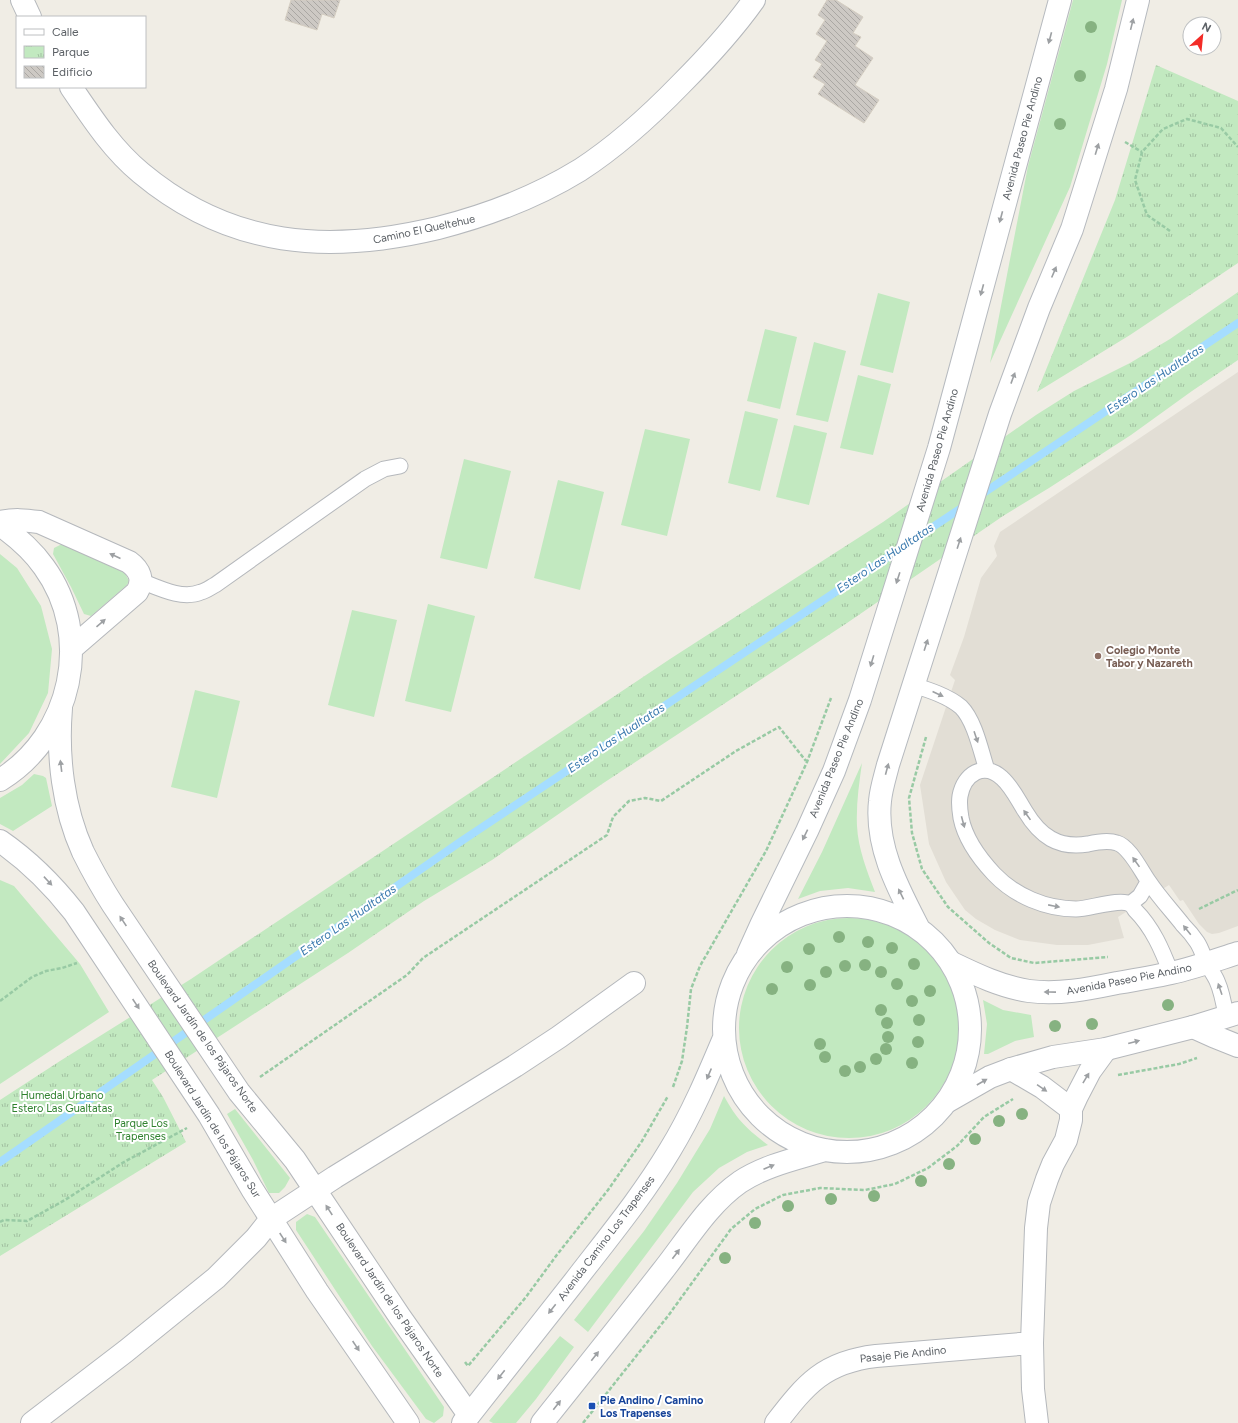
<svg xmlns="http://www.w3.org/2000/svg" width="1238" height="1423" font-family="Figtree,sans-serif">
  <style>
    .education { fill: #e2ded5 }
    .grass { fill: #c2e9c0 }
    .park { fill: url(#park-tufts) }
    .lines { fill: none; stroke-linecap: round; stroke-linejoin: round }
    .stream { stroke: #a5ddff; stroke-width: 8 }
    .building { fill: url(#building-back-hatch); stroke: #d5cec2 }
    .service-casing { stroke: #b5b8bc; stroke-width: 17 }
    .minor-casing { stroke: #b5b8bc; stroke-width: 24 }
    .tertiary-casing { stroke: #b5b8bc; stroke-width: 24 }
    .secondary-casing { stroke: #b6babf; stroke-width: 24 }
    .path { stroke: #98caa4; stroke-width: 2.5; stroke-dasharray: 4 2; stroke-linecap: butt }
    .service { stroke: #fff; stroke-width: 15 }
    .minor { stroke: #fff; stroke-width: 22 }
    .tertiary { stroke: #fff; stroke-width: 22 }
    .secondary { stroke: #fff; stroke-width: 22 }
    .tree { fill: #86b281 }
    .oneway { fill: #9da0a3 }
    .education-dot { fill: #8d6e63; stroke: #fff; stroke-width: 1.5 }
    .transit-dot { fill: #1a4fb4; stroke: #fff; stroke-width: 1.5 }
    .labels { text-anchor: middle; stroke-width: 4; stroke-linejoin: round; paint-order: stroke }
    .street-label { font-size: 11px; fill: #5c6166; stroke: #fff }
    .education-label { font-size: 11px; font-weight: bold; fill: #785e54; stroke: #fff; text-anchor: start }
    .park-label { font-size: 11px; fill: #30822f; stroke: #fff }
    .transit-label { font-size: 11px; font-weight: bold; fill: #164399; stroke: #fff; text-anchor: start }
    .water-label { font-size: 12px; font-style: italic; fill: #3979ae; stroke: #fff }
  </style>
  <defs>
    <pattern id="park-tufts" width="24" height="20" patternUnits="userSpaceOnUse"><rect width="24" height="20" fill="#c2e9c0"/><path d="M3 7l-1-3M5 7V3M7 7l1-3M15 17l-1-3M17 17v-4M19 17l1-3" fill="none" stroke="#a1c0a0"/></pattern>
    <pattern id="building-back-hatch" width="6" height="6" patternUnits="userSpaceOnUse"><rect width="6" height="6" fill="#cdc9c4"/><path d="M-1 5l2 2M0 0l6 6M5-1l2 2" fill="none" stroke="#aaa7a3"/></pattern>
  </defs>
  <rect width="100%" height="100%" fill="#f0ede5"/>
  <path class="education" d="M1238,372V926L1219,933L1212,934L1207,932L1199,924L1183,900L1180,901L1169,885L1118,917L1124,938L1088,945H1057L1020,940L995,930L976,919L965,910L946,882L929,844L920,785L955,680L950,675L964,637L981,578L997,556L994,546L1000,532Z"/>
  <path class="grass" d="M1073,0H1122L1107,64L1070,187L990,363L1028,166Z
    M878,293L910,302L893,373L860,365Z
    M765,329L797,337L780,409L747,401Z
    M814,342L846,351L828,422L796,415Z
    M858,375L891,384L873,455L840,448Z
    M745,411L778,419L760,491L728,483Z
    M794,425L827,433L809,505L776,497Z
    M645,429L690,439L667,536L621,525Z
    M464,459L511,471L487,569L440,558Z
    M558,480L604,492L580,590L534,578Z
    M62,544L125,573L129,581L127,585L91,616L84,614L71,587L53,554L54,548Z
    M0,554L17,568L41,606L52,649L48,693L29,733L0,764Z
    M428,604L475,616L451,712L405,701Z
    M352,610L397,620L374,717L328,705Z
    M195,690L240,701L217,798L171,787Z
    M862,763C859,784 856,805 857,826C858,848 867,871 875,892L848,888L820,891L798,899L822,852Z
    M34,774L43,776L46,778L52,806L13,831L0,824V798L22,785Z
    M0,880L14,886L80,964L109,1012L0,1084Z
    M739 1028a110 110 0 1 1 220 0a110 110 0 1 1-220 0Z
    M983,1000L1003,1010L1031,1015L1034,1037L1015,1041L988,1054H984L987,1024Z
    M724,1096C737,1120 747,1129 768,1145L747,1152L719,1168L693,1192L588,1332L574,1320L644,1231L677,1183L710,1129Z
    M235,1109L290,1178L285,1187L279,1193H269L253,1160L227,1114Z
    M307,1214L315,1217L444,1407L443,1416L434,1423L426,1419L372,1346L296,1230V1222Z
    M560,1336L574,1347L536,1399L516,1423H493L489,1421Z"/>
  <path class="park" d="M1156,65L1238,101V263L1130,335L1037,392L1115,200Z
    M1238,292V360L1192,391L1131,435L1049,488L1003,516L847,623L602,784L492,860L424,901L348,953L152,1080L163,1097L186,1142L0,1256V1100L60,1061L191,979L670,659L883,522L1036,415L1074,391L1130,363L1170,339Z"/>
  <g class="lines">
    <path class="stream" d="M979,496L1238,323
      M916,538L966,505
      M0,1162L460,842L903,547"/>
  </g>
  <path class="building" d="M291,0H340L334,18L322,14L317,30L285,20Z
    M827,0H836L863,17L853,33L861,37L855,46L873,58L855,85L879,100L864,123L818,94L825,84L813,77L822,64L815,60L827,41L816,34L825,20L818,15Z"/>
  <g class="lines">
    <g class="service-casing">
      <path id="service" d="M141,581C159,588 182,600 201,592C206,591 211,587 215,585L365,479L384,469L400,466
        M913,685C929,690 948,696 961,707C975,721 981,752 987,770
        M1130,904L1140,896L1148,882
        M1171,973C1162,950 1153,928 1135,910C1134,908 1133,906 1130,904C1120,898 1089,909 1076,909C1046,909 1015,896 994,874C980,859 965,838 961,818C960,812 959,802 960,796C964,774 984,761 1002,778C1012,787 1018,800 1025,811C1040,836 1058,849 1088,844C1097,842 1108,840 1117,843C1130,847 1141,871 1149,882C1159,897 1172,911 1183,925C1188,930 1193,936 1197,942C1201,948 1203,955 1206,962C1209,968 1214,974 1217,981C1222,992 1224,1004 1226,1016"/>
    </g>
    <g class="minor-casing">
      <path id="minor" d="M22,0L30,17
        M71,87C92,118 112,149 141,173C231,248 329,254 438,228C489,215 536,197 580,170C617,146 650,116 681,84C707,58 732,31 754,0
        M0,522C14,519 25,520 39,522L129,562C140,570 144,580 137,592L71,649
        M0,525C17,537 32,550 44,567C94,636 72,736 0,780
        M61,708C57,756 63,808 83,852C92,870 102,888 113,905L239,1092L295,1160L400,1317L469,1415
        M0,841C29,861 52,884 74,912L209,1115L252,1189L317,1291L408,1423
        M1193,1027L1213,1036L1238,1046
        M1011,1069L1042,1087L1071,1109
        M32,1423L126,1351L216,1278L256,1238L271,1219L335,1177L515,1066L559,1037L634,983
        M776,1423C806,1384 824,1362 876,1356L1032,1343
        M1037,1423L1033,1389L1032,1343L1036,1228L1039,1203L1047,1179L1053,1164L1066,1140L1071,1120V1109L1077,1096L1090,1071L1106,1049"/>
    </g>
    <g class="tertiary-casing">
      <path id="tertiary" d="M952,963C977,975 1002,987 1029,991C1058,995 1088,989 1117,983C1135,980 1153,977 1171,973C1194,968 1216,960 1238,953
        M948,1101L990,1077L1011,1069L1053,1057L1106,1049L1193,1027L1238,1013"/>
    </g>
    <g class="secondary-casing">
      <path id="secondary" d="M724 1029a123 123 0 1 1 246 0a123 123 0 1 1-246 0Z
        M919,929C899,890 875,847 880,801C881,789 885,777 888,765L1000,414L1039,308L1072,229L1116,89L1138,0
        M748,954L762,923L807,831L834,771L860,700L939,448L1060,0
        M463,1423C500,1376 537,1329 574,1282C607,1239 642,1197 670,1150C692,1114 708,1076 724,1038
        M542,1423C582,1373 622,1323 661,1273C686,1242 707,1205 740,1182C766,1165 796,1159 825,1150"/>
    </g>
    <path class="path" d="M1125,142L1142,152
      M1170,231L1147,215L1135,180L1142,152L1163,129L1187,119L1221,128L1238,147
      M926,737L909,798L912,833L922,869L948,907L989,943L1011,958L1034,963L1108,957
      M1199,909L1238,890
      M0,1001L32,977L46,971L62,968L77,963
      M1118,1075L1179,1064L1197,1058
      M260,1077L407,975L423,958L607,835L613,817L629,801L645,798L661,801L736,751L779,727L806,761
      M673,1087L682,1061L687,1027L691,989L700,966L766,851L807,762L831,698
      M0,1222L4,1220L27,1221L65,1200L124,1162L187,1128
      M465,1362L468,1366L526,1297L556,1256L608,1190L642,1141L668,1096
      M583,1423L668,1316L731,1229L755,1209L783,1195L820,1188L865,1190L895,1184L928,1168L957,1146L984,1117L1013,1099"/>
    <use href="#service" class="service"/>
    <use href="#minor" class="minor"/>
    <use href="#tertiary" class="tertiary"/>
    <use href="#secondary" class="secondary"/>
  </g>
  <g class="tree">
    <circle cx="1091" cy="27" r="6"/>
    <circle cx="1080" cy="76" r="6"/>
    <circle cx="1060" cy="124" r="6"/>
    <circle cx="839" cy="937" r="6"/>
    <circle cx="868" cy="942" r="6"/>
    <circle cx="892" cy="948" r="6"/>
    <circle cx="809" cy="949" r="6"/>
    <circle cx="914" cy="964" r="6"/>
    <circle cx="865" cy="965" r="6"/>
    <circle cx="845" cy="966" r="6"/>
    <circle cx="787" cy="967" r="6"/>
    <circle cx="826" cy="972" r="6"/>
    <circle cx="881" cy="972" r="6"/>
    <circle cx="897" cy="984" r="6"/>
    <circle cx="810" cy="985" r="6"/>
    <circle cx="772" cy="989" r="6"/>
    <circle cx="930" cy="991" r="6"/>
    <circle cx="912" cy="1001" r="6"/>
    <circle cx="1168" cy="1005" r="6"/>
    <circle cx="881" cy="1010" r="6"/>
    <circle cx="919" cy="1020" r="6"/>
    <circle cx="887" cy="1023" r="6"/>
    <circle cx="1092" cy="1024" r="6"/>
    <circle cx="1055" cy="1026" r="6"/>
    <circle cx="888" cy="1037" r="6"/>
    <circle cx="918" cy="1042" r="6"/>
    <circle cx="820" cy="1044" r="6"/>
    <circle cx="886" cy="1049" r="6"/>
    <circle cx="825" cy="1057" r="6"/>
    <circle cx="876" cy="1059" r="6"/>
    <circle cx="912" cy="1063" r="6"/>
    <circle cx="860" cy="1067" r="6"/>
    <circle cx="845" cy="1071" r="6"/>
    <circle cx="1022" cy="1114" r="6"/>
    <circle cx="999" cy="1121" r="6"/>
    <circle cx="975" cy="1139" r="6"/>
    <circle cx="949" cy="1164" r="6"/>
    <circle cx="921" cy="1181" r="6"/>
    <circle cx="874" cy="1196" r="6"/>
    <circle cx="831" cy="1199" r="6"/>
    <circle cx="788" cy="1206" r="6"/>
    <circle cx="755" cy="1223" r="6"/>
    <circle cx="725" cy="1258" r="6"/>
  </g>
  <defs><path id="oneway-solid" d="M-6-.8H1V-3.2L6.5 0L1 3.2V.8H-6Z"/></defs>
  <g class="oneway">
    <use href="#oneway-solid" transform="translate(1132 24) rotate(-76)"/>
    <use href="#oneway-solid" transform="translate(1050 38) rotate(105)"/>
    <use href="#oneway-solid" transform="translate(1097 149) rotate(-73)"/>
    <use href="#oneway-solid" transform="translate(1001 217) rotate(105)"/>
    <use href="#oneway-solid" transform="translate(1054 272) rotate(-67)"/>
    <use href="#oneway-solid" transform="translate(982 290) rotate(105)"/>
    <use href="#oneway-solid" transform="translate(1013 378) rotate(-70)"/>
    <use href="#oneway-solid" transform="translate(959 543) rotate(-72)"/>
    <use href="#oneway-solid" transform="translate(115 556) rotate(-156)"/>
    <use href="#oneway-solid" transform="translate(898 578) rotate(108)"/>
    <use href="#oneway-solid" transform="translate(101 623) rotate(-41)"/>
    <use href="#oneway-solid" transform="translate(926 645) rotate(-72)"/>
    <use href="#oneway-solid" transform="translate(872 661) rotate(107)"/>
    <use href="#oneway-solid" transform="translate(938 694) rotate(25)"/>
    <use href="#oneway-solid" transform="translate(976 737) rotate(71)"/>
    <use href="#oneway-solid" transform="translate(61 766) rotate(-97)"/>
    <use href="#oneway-solid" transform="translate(887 769) rotate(-75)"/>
    <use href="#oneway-solid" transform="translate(1027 815) rotate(-125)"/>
    <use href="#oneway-solid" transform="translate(963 822) rotate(75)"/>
    <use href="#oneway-solid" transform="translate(805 835) rotate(116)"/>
    <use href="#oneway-solid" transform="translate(1136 862) rotate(-125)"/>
    <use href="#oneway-solid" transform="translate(48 881) rotate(47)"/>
    <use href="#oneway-solid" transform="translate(901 894) rotate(-116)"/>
    <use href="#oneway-solid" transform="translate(1054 906) rotate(11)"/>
    <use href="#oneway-solid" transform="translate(123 921) rotate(-124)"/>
    <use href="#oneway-solid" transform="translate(1187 930) rotate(-129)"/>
    <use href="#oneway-solid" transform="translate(1220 989) rotate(-109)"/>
    <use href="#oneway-solid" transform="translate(1050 992) rotate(-179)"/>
    <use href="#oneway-solid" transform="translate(136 1004) rotate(56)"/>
    <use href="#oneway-solid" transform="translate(1134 1042) rotate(-15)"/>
    <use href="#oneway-solid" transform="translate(709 1074) rotate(113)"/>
    <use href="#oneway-solid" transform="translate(1086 1078) rotate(-59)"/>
    <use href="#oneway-solid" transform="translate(982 1082) rotate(-30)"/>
    <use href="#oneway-solid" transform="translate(1042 1088) rotate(34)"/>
    <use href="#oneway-solid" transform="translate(769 1167) rotate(-23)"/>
    <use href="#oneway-solid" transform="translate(329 1210) rotate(-123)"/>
    <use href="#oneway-solid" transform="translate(283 1238) rotate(57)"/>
    <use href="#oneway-solid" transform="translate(676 1254) rotate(-53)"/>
    <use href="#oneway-solid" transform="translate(552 1309) rotate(128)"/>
    <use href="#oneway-solid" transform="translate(356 1346) rotate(56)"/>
    <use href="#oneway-solid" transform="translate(595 1356) rotate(-52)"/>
    <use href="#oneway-solid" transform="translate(501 1375) rotate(128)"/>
    <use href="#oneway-solid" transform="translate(557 1405) rotate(-52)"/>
  </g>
  <circle class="education-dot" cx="1098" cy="656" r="4"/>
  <rect class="transit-dot" x="588" y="1402" width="8" height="8" rx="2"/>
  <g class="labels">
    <g class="street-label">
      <text transform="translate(1022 138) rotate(-75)" y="4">Avenida Paseo Pie Andino</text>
      <text transform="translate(424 229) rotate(-12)" y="4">Camino El Queltehue</text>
      <text transform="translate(937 450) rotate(-74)" y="4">Avenida Paseo Pie Andino</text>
      <text transform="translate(836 758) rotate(-68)" y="4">Avenida Paseo Pie Andino</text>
      <text transform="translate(1129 979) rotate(-11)" y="4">Avenida Paseo Pie Andino</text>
      <text transform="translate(203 1036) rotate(55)" y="4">Boulevard Jardín de los Pájaros Norte</text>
      <text transform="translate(213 1124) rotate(58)" y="4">Boulevard Jardín de los Pájaros Sur</text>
      <text transform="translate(606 1238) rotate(-53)" y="4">Avenida Camino Los Trapenses</text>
      <text transform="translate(390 1300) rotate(56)" y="4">Boulevard Jardín de los Pájaros Norte</text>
      <text transform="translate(903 1354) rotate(-6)" y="4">Pasaje Pie Andino</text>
    </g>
    <g class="education-label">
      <text x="1106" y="654">Colegio Monte<tspan x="1106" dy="13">Tabor y Nazareth</tspan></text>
    </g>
    <g class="park-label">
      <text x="62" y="1099">Humedal Urbano<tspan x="62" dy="13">Estero Las Gualtatas</tspan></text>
      <text x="141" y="1127">Parque Los<tspan x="141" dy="13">Trapenses</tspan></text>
    </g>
    <g class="transit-label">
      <text x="600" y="1404">Pie Andino / Camino<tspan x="600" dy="13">Los Trapenses</tspan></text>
    </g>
    <g class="water-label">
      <text transform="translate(1155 379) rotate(-34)" y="4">Estero Las Hualtatas</text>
      <text transform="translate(885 558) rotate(-34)" y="4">Estero Las Hualtatas</text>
      <text transform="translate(616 738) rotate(-34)" y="4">Estero Las Hualtatas</text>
      <text transform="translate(348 920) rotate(-35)" y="4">Estero Las Hualtatas</text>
    </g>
  </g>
  <rect x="16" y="16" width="130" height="72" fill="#ffffff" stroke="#bec0c2"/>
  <rect x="24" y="29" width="20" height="6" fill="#ffffff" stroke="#bec0c2"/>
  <text x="52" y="36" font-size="12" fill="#5c6166">Calle</text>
  <rect x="24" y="46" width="20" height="12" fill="url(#park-tufts)" stroke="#bec0c2"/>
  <text x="52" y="56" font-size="12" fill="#5c6166">Parque</text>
  <rect x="24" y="66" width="20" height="12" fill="url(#building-back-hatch)" stroke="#bec0c2"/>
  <text x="52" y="76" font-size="12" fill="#5c6166">Edificio</text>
  <g transform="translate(1202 36) rotate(27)"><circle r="19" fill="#ffffff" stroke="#bec0c2"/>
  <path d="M0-3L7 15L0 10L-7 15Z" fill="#f32c27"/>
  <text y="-6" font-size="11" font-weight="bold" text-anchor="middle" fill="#5c6166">N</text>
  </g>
</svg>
